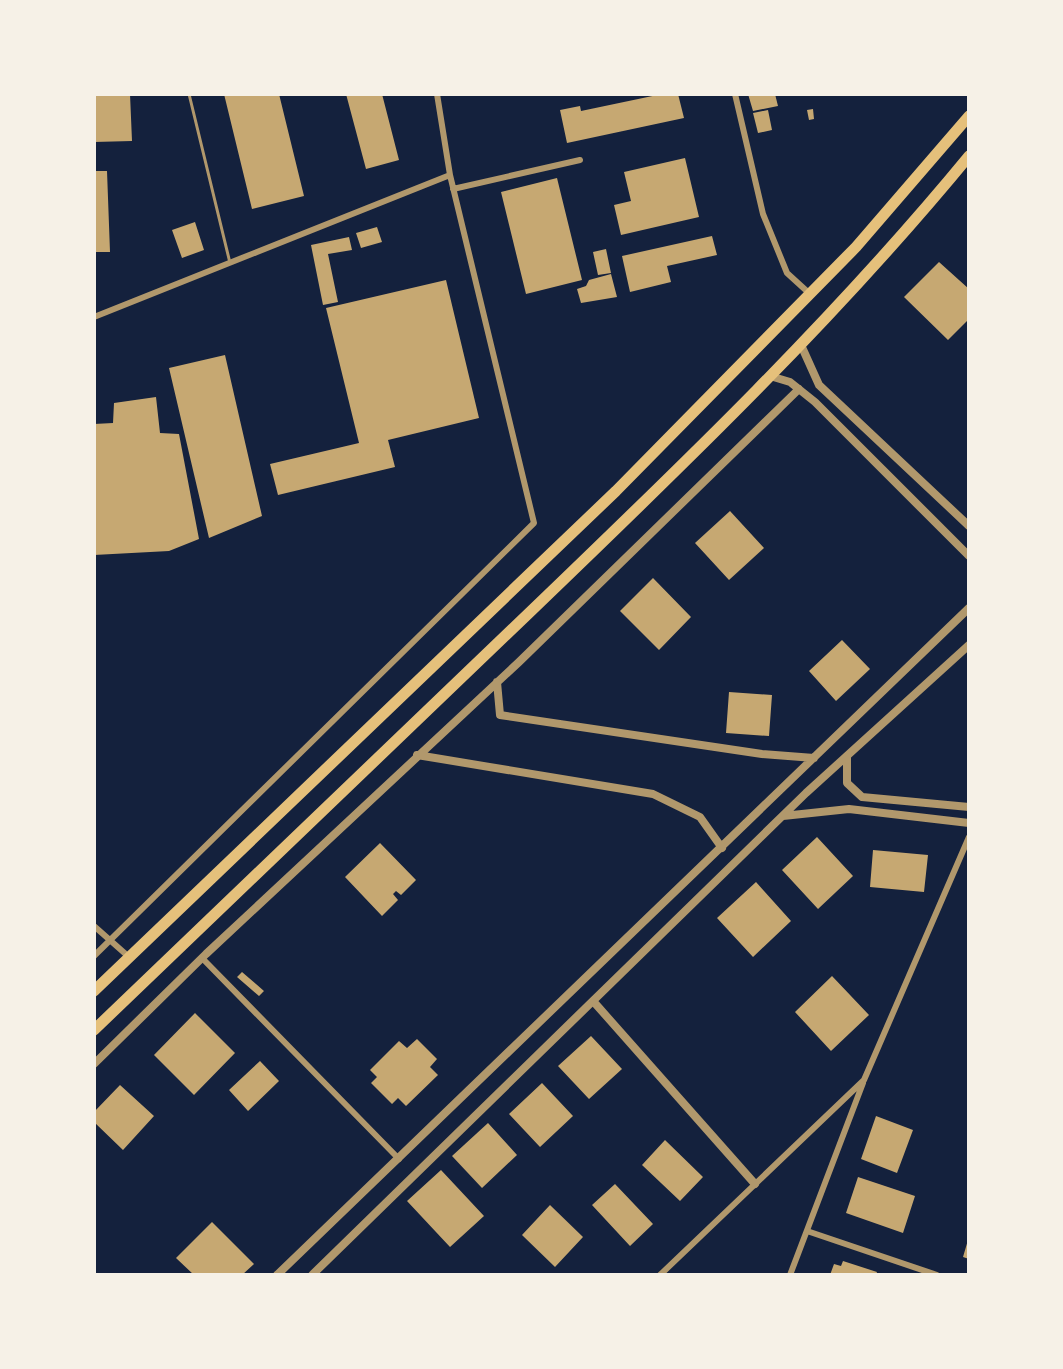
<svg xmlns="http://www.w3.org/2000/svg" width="1063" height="1369" font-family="'Space Grotesk',sans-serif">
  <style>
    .building { fill: #c6a872 }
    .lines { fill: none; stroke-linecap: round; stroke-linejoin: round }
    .service { stroke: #b1986c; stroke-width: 3 }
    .minor { stroke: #b1986c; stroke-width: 6 }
    .tertiary { stroke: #b1986c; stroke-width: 8 }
    .trunk { stroke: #e5c07b; stroke-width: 11 }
  </style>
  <rect width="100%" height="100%" fill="#14213d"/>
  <path class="building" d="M94,94H130L132,141L94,142Z
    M224,94H279L304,196L252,209Z
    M346,94H382L399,160L366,169Z
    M662,94H678L684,118L567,143L560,110L580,106L581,111Z
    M748,94H775L778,106L753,111Z
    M813,109L814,119L809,120L807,110Z
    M768,110L772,130L758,133L753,113Z
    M685,158L699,217L621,235L614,205L631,201L624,172Z
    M94,171H107L110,252H94Z
    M557,178L582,280L526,294L501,192Z
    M195,222L204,250L182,258L172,230Z
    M377,227L382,242L361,248L356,233Z
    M712,236L717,255L667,266L671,282L630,292L622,256Z
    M349,237L352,250L328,254L338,302L323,305L311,245Z
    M606,249L611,273L598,275L593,252Z
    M939,262L969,289V319L948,340L904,297Z
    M611,274L617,297L581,303L577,289L586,286L589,280Z
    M446,280L479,418L388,440L395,467L278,495L270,464L359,443L326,308Z
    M225,355L262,516L209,538L169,368Z
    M156,397L160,433L179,434L199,539L169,551L94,555V424L113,423L114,403Z
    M730,511L764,548L729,580L695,543Z
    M653,578L691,617L659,650L620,611Z
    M842,640L870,669L836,701L809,671Z
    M729,692L772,695L769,736L726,733Z
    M817,837L853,876L818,909L782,870Z
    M380,843L416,880L401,895L396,891L393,894L398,900L382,916L345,877Z
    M873,850L928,855L924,892L870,887Z
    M756,882L791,921L753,957L717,918Z
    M242,972L264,991L259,996L237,977Z
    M832,976L869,1015L831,1051L795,1012Z
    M195,1013L235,1053L194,1095L154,1055Z
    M591,1036L622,1069L589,1099L558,1066Z
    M417,1039L437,1059L430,1067L438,1075L406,1106L398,1098L392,1104L371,1083L377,1077L370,1070L399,1041L407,1048Z
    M260,1061L279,1081L248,1111L229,1090Z
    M542,1083L573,1116L540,1147L509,1114Z
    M120,1085L154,1116L123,1150L94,1122V1112Z
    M876,1116L913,1130L897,1173L861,1159Z
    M488,1123L517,1155L482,1188L452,1156Z
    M665,1140L703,1177L680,1201L642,1165Z
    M441,1170L484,1216L450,1247L407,1201Z
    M858,1177L915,1196L903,1233L846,1213Z
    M615,1184L653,1224L630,1246L592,1205Z
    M550,1205L583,1237L555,1267L522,1235Z
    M212,1222L254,1264L242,1275H194L176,1258Z
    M968,1240H969V1259L963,1257Z
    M843,1261L877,1272L876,1275H830L834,1264L841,1266Z"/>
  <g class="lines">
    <path class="service" d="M189,94L230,263"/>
    <path class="minor" d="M735,94L763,214L787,273L810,294
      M453,189L580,160
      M94,317L450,175L437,94
      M94,926L129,957
      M94,956L534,523L450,175
      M202,958L399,1159
      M807,1231L937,1275
      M660,1275L864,1080L969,837
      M790,1275L863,1083"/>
    <path class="tertiary" d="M801,345L819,385L969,526
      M770,376L790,382L815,402L969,556
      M497,682L500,715L762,754L814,758
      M417,755L653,794L700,817L722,848
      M847,756V783L862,797L969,807
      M783,816L849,809L969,823
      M593,1001L755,1184
      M94,1064L206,954L519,662L799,389
      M277,1275L969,608
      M312,1275L806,793L969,645"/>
    <path class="trunk" d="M94,991L616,491L856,247L969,116
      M94,1030C239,891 384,752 529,613C682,466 835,319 969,156"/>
  </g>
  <rect width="1063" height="1369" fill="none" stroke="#f6f1e7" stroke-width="192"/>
</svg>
